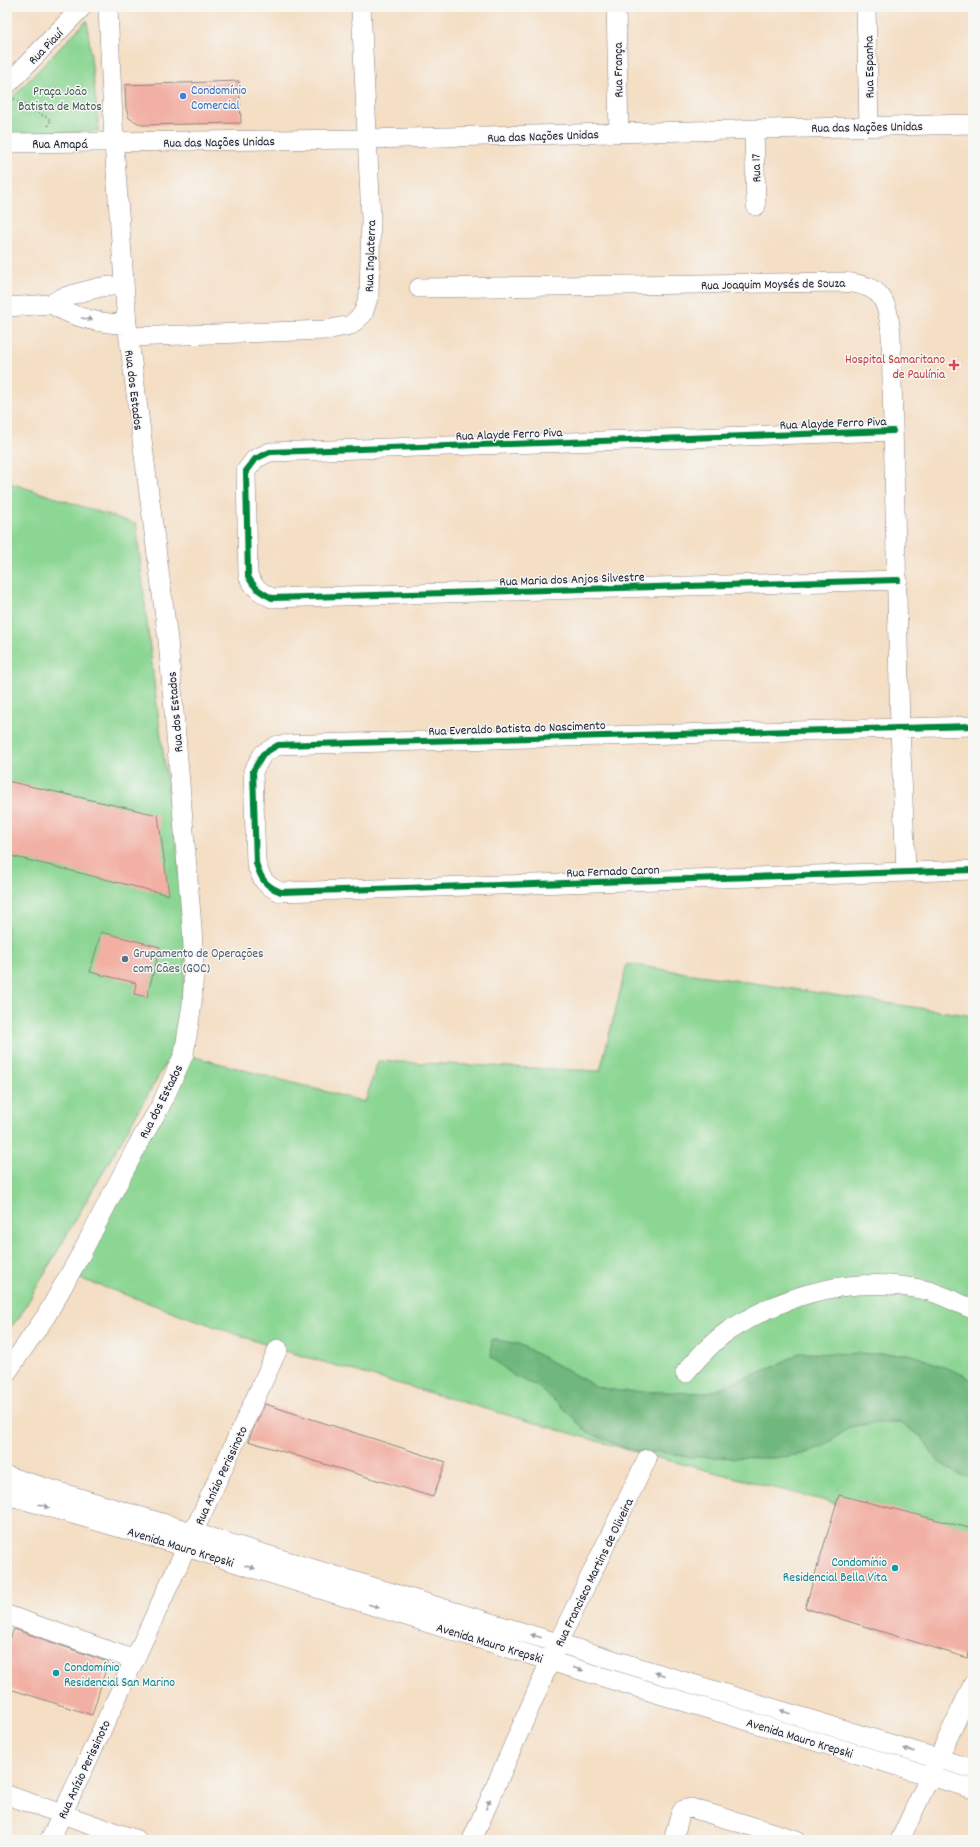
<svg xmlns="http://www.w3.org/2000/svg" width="980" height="1847" font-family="Dekko,sans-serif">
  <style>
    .green { fill: #8bd693; stroke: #567c67 }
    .forest { fill: #70b77d; stroke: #496c5c }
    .building { fill: #f2afa3 }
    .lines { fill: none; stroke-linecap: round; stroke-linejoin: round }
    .minor-casing { stroke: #8b8080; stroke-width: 20 }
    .path { stroke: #8b8080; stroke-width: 2.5; stroke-dasharray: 1 3; stroke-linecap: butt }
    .minor { stroke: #fff; stroke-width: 19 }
    .cycleway-casing { stroke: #f6f6f2; stroke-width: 8 }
    .cycleway { stroke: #00873e; stroke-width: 6 }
    .oneway { fill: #9c9ca7 }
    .shop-dot { fill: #3f7fe0; stroke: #f6f6f2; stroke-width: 1.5 }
    .health-dot { fill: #e0444e; stroke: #f6f6f2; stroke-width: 1.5 }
    .service-dot { fill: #5c6f8a; stroke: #f6f6f2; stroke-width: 1.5 }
    .culture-dot { fill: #0f9aa8; stroke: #f6f6f2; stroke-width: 1.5 }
    .labels { text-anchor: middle; stroke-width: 3; stroke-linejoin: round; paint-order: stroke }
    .street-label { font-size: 13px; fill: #22223b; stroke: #f6f6f2 }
    .shop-label { font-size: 13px; fill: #366cbe; stroke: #f6f6f2; text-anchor: start }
    .park-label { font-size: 13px; fill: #425855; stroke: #f6f6f2 }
    .health-label { font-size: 13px; fill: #be3a42; stroke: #f6f6f2; text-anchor: end }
    .service-label { font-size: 13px; fill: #4e5e75; stroke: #f6f6f2; text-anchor: start }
    .culture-label { font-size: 13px; fill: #0d838f; stroke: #f6f6f2; text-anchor: end }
  </style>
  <rect width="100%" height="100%" fill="#f6f6f2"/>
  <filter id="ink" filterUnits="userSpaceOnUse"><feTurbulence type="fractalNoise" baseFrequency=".025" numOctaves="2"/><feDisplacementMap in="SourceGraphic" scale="8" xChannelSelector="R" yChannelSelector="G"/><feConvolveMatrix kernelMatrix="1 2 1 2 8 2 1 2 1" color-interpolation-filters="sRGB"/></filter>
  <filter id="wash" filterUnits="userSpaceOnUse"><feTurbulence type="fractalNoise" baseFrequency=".012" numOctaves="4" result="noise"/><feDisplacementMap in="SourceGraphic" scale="16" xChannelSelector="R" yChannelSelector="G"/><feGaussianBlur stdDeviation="0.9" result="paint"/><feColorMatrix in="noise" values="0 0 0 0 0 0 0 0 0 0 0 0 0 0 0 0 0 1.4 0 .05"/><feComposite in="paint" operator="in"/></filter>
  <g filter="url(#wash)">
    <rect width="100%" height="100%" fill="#f4dec4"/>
    <path class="green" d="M87,20L99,131L7,135V103Z
      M7,482L136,524C145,603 153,681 164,759C176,856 202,961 170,1056L20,1316L7,1332Z
      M627,964L973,1016V1539L632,1451L278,1349L70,1275L180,1053L365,1102L378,1061L600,1071Z"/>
    <path class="forest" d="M492,1339L519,1344L597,1387L620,1391L707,1393L776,1366L799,1353L910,1354L960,1373L973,1381V1478L959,1475L936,1460L922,1437L900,1423H872L849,1427L826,1445L803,1454L775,1458L688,1457L660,1452L632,1451L587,1432L564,1409L537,1386L514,1376L491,1357Z"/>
    <g id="blocks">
      <path class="building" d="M239,81L241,123L142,125L129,118L126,108L125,85Z
        M7,781L158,815L169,895L7,855Z
        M101,932L160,947L147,997L134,994L136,983L90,972Z
        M265,1404L446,1462L433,1497L248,1441Z
        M839,1495L973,1529V1645L967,1658L805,1608Z
        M14,1629L108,1662L92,1715L7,1688V1635L11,1637Z"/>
    </g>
  </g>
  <g filter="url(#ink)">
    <use href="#blocks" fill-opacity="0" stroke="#8b8080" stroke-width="1"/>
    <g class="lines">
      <g class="minor-casing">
        <path id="minor" d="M616,7L619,133
          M866,7L869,126
          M7,85L82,7
          M754,129L756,206
          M7,143L367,139L973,124
          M419,288L841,282C881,284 888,298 891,336L900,728L906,872
          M51,304C75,318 100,324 127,324
          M7,307L51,304L61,298L74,294L101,287L124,285
          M129,337L326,330L351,325L363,314L369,295L371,219L361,7
          M893,431L270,452L255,459L246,471L248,576C254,588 260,592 272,598L898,580
          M973,726L278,745L263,754L253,771L256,863C261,879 265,886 281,892L973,870
          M7,1372L46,1316L81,1254L136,1148L161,1105L184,1054L192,1004L194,969L192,927L168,640L127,324L114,143L108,7
          M685,1373C698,1358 712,1342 728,1331C788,1292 855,1275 925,1290C942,1294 957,1303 973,1309
          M7,1476L973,1769
          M7,1495L186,1547L550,1661L973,1789
          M7,1615L135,1660
          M7,1795L137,1840
          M50,1840L107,1719L278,1349
          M472,1840L558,1643L647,1459
          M673,1840L680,1815L683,1810L691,1808L797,1840
          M900,1840L973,1684"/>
      </g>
      <path class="path" d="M14,99L51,120L48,126"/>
      <use href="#minor" class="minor"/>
      <g class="cycleway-casing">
        <path id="cycleway" d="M893,431L270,452L255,459L246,471L248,576C254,588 260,592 272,598L898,580
          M973,726L278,745L263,754L253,771L256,863C261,879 265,886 281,892L973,870"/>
      </g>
      <use href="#cycleway" class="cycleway"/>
    </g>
    <defs><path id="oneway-solid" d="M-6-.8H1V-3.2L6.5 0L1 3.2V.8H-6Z"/></defs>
    <g class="oneway">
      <use href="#oneway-solid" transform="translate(87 319) rotate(12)"/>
      <use href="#oneway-solid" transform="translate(44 1506) rotate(16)"/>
      <use href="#oneway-solid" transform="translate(250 1567) rotate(17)"/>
      <use href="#oneway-solid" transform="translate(374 1606) rotate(17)"/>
      <use href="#oneway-solid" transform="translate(536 1636) rotate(-163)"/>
      <use href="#oneway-solid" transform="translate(578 1669) rotate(17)"/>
      <use href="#oneway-solid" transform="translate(660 1674) rotate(-163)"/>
      <use href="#oneway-solid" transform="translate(785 1712) rotate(-163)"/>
      <use href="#oneway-solid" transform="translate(909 1750) rotate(-163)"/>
      <use href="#oneway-solid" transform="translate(488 1804) rotate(-67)"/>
    </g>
  </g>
  <circle class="shop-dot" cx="183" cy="96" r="4"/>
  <path class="health-dot" d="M952 359h4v4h4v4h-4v4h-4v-4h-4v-4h4z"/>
  <circle class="service-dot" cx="125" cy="959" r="4"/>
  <g class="culture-dot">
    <circle cx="895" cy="1568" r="4"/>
    <circle cx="56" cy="1673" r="4"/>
  </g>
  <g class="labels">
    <g class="street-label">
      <text transform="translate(45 46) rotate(-46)" y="5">Rua Piauí</text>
      <text transform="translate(868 67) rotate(-91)" y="5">Rua Espanha</text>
      <text transform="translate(617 70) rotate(-91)" y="5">Rua França</text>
      <text transform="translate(867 126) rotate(-1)" y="5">Rua das Nações Unidas</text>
      <text transform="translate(543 135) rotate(-2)" y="5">Rua das Nações Unidas</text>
      <text transform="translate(219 141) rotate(-1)" y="5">Rua das Nações Unidas</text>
      <text x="60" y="148">Rua Amapá</text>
      <text transform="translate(755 168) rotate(-92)" y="5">Rua 17</text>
      <text transform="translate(369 256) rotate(-88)" y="5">Rua Inglaterra</text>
      <text transform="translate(773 283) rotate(-1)" y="5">Rua Joaquim Moysés de Souza</text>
      <text transform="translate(135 390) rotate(83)" y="5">Rua dos Estados</text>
      <text transform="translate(833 422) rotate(-2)" y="5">Rua Alayde Ferro Piva</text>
      <text transform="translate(509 433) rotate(-2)" y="5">Rua Alayde Ferro Piva</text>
      <text transform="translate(572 578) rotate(-2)" y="5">Rua Maria dos Anjos Silvestre</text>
      <text transform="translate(174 712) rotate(-95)" y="5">Rua dos Estados</text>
      <text transform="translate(517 727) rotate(-2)" y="5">Rua Everaldo Batista do Nascimento</text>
      <text transform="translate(613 870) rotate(-2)" y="5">Rua Fernado Caron</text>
      <text transform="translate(160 1101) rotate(-63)" y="5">Rua dos Estados</text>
      <text transform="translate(220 1475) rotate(-65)" y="5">Rua Anízio Perissinoto</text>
      <text transform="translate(181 1546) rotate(17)" y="5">Avenida Mauro Krepski</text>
      <text transform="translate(593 1572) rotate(-64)" y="5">Rua Francisco Martins de Oliveira</text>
      <text transform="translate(490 1642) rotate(17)" y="5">Avenida Mauro Krepski</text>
      <text transform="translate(800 1737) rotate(17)" y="5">Avenida Mauro Krepski</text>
      <text transform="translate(83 1769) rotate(-65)" y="5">Rua Anízio Perissinoto</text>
    </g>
    <g class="shop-label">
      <text x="191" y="94">Condomínio<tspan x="191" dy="15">Comercial</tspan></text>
    </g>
    <g class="park-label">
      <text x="60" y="95">Praça João<tspan x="60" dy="15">Batista de Matos</tspan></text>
    </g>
    <g class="health-label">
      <text x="945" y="363">Hospital Samaritano<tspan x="945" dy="15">de Paulínia</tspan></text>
    </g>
    <g class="service-label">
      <text x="133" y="957">Grupamento de Operações<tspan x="133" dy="15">com Cães (GOC)</tspan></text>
    </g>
    <g class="culture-label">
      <text x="887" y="1566">Condomínio<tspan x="887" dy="15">Residencial Bella Vita</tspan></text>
      <text x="64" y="1671" text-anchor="start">Condomínio<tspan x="64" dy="15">Residencial San Marino</tspan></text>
    </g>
  </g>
  <rect width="980" height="1847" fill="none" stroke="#f6f6f2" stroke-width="24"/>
</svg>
